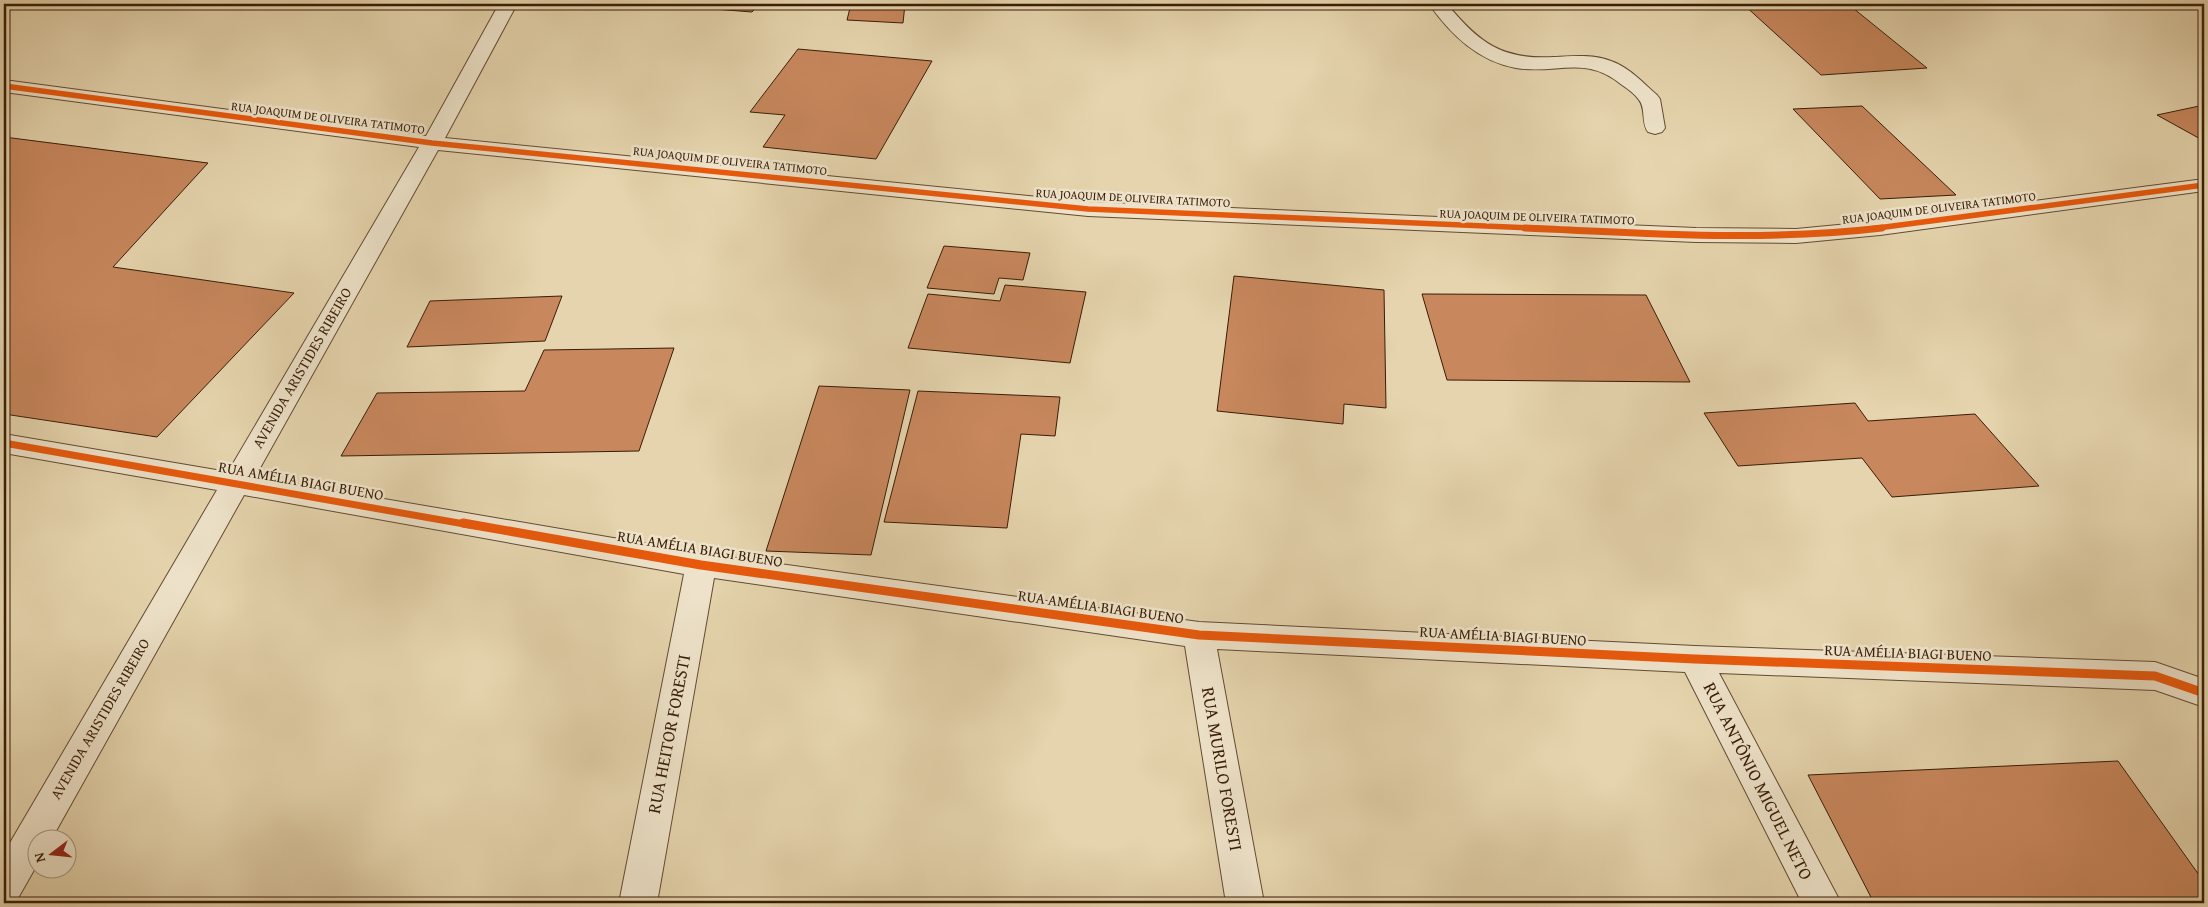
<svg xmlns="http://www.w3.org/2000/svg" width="2208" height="907" font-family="'Gentium Book Plus',serif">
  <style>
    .building { fill: #c8875d; stroke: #391d07 }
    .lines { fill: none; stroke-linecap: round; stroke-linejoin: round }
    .minor-casing { stroke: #644b30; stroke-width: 2 }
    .minor { fill: #eee3ca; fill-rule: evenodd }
    .cycleway-far2-casing { stroke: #eee3ca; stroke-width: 8 }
    .cycleway-far1-casing { stroke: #eee3ca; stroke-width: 10 }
    .cycleway-casing { stroke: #eee3ca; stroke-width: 12 }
    .cycleway-far2 { stroke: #e8590c; stroke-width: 5.5 }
    .cycleway-far1 { stroke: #e8590c; stroke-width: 7 }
    .cycleway { stroke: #e8590c; stroke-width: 9 }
    .labels { text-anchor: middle; stroke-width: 5; stroke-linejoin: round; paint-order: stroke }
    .far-street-label { font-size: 12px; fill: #391d07; stroke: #eee3ca }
    .street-label { font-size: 15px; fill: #391d07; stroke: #eee3ca }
    .near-street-label { font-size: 18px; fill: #391d07; stroke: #eee3ca }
  </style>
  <rect width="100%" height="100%" fill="#e5d4ad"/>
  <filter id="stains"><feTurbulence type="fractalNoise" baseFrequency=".004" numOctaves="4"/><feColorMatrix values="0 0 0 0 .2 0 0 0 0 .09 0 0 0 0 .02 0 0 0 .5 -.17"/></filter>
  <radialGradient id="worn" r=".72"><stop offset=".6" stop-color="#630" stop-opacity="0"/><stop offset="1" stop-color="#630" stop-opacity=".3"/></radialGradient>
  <path class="building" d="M718,4H759L752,12L714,9Z
    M851,4H905L903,23L847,20Z
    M1743,4H1848L1927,68L1821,75Z
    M798,49L932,61L876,159L763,147L785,115L750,112Z
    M2204,105V141L2157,115Z
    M1862,106L1956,195L1880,199L1793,109Z
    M4,137L208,163L113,267L294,293L157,437L4,414Z
    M944,246L1030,253L1023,280L999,278L994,294L927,288Z
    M1234,276L1384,290L1386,408L1344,404L1343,424L1217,411Z
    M1005,285L1086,292L1070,363L908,348L928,294L1000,301Z
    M1422,294L1646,295L1690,382L1447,380Z
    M562,296L545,341L407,347L430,301Z
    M674,348L639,451L341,456L377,393L525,391L544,350Z
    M819,386L910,390L871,555L766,551Z
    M918,391L1060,397L1055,436L1021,434L1007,528L884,522Z
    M1855,403L1868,421L1975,414L2039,486L1892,497L1862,458L1738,466L1704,413Z
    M2118,761L2204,882V903H1874L1808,775Z"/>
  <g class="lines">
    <g class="minor-casing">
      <path id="minor" d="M499,4H517L445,138L1088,202L1696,228L1796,229L1880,221L2204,179V191L1880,235L1796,243L1696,242L1088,216L438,150L255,477L701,553L1199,622L1695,646L2155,662L2204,679V707L2155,690L1719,673L1841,903H1802L1685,672L1217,649L1264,903H1226L1185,646L714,578L657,903H619L684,574L244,495L51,840H38V863L17,900L4,903V853L217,490L4,453V434L228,472L419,147L4,92V80L426,136Z
        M1429,4H1447C1479,43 1502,60 1554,57C1573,56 1593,54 1611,61C1629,67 1643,83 1657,95L1660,99L1665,128L1662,132L1655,134L1648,132C1641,123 1646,108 1639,100C1635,94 1628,89 1622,85C1585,54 1557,75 1516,68C1478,61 1451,35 1429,4Z"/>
    </g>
    <use href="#minor" class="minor"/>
    <g class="cycleway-far2-casing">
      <path id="cycleway-far2" d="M4,86L432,143L1088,209L1554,229
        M1870,229L2204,185"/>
    </g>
    <g class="cycleway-far1-casing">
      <path id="cycleway-far1" d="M1525,228C1644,233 1763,242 1882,228
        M4,443L470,525"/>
    </g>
    <g class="cycleway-casing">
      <path id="cycleway" d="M463,523L701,565L1199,635L1695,659L2155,676L2204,693"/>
    </g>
    <use href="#cycleway-far2" class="cycleway-far2"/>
    <use href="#cycleway-far1" class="cycleway-far1"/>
    <use href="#cycleway" class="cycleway"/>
  </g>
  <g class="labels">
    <g class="far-street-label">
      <text transform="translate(328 118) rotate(7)" y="4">RUA JOAQUIM DE OLIVEIRA TATIMOTO</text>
      <text transform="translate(730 161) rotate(6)" y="4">RUA JOAQUIM DE OLIVEIRA TATIMOTO</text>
      <text transform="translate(1133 198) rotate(3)" y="4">RUA JOAQUIM DE OLIVEIRA TATIMOTO</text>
      <text transform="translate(1939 208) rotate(-7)" y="4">RUA JOAQUIM DE OLIVEIRA TATIMOTO</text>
      <text transform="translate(1537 217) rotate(2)" y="4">RUA JOAQUIM DE OLIVEIRA TATIMOTO</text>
    </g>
    <g class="street-label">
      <text transform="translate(302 368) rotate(-60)" y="5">AVENIDA ARISTIDES RIBEIRO</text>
      <text transform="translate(301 481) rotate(10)" y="5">RUA AMÉLIA BIAGI BUENO</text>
      <text transform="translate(700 549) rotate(9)" y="5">RUA AMÉLIA BIAGI BUENO</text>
      <text transform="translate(1101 607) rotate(8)" y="5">RUA AMÉLIA BIAGI BUENO</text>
      <text transform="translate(1503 636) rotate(3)" y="5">RUA AMÉLIA BIAGI BUENO</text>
      <text transform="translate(1908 653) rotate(2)" y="5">RUA AMÉLIA BIAGI BUENO</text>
      <text transform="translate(100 719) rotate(-60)" y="5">AVENIDA ARISTIDES RIBEIRO</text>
    </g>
    <g class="near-street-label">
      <text transform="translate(669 734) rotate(-79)" y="6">RUA HEITOR FORESTI</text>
      <text transform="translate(1222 769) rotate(80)" y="6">RUA MURILO FORESTI</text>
      <text transform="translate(1758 781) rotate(63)" y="6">RUA ANTÔNIO MIGUEL NETO</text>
    </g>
  </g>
  <rect width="2208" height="907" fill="none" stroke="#e5d4ad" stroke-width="20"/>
  <rect x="5" y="5" width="2198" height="897" fill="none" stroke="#391d07" stroke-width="2.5"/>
  <rect x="10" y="10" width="2188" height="887" fill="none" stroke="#391d07"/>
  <g transform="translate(52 854) rotate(254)"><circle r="24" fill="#eee3ca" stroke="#a6947c"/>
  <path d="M0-4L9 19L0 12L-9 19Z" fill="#8f2418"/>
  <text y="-8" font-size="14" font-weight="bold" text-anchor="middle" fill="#391d07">N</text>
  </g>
  <rect width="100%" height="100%" filter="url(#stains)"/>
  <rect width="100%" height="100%" fill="url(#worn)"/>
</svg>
